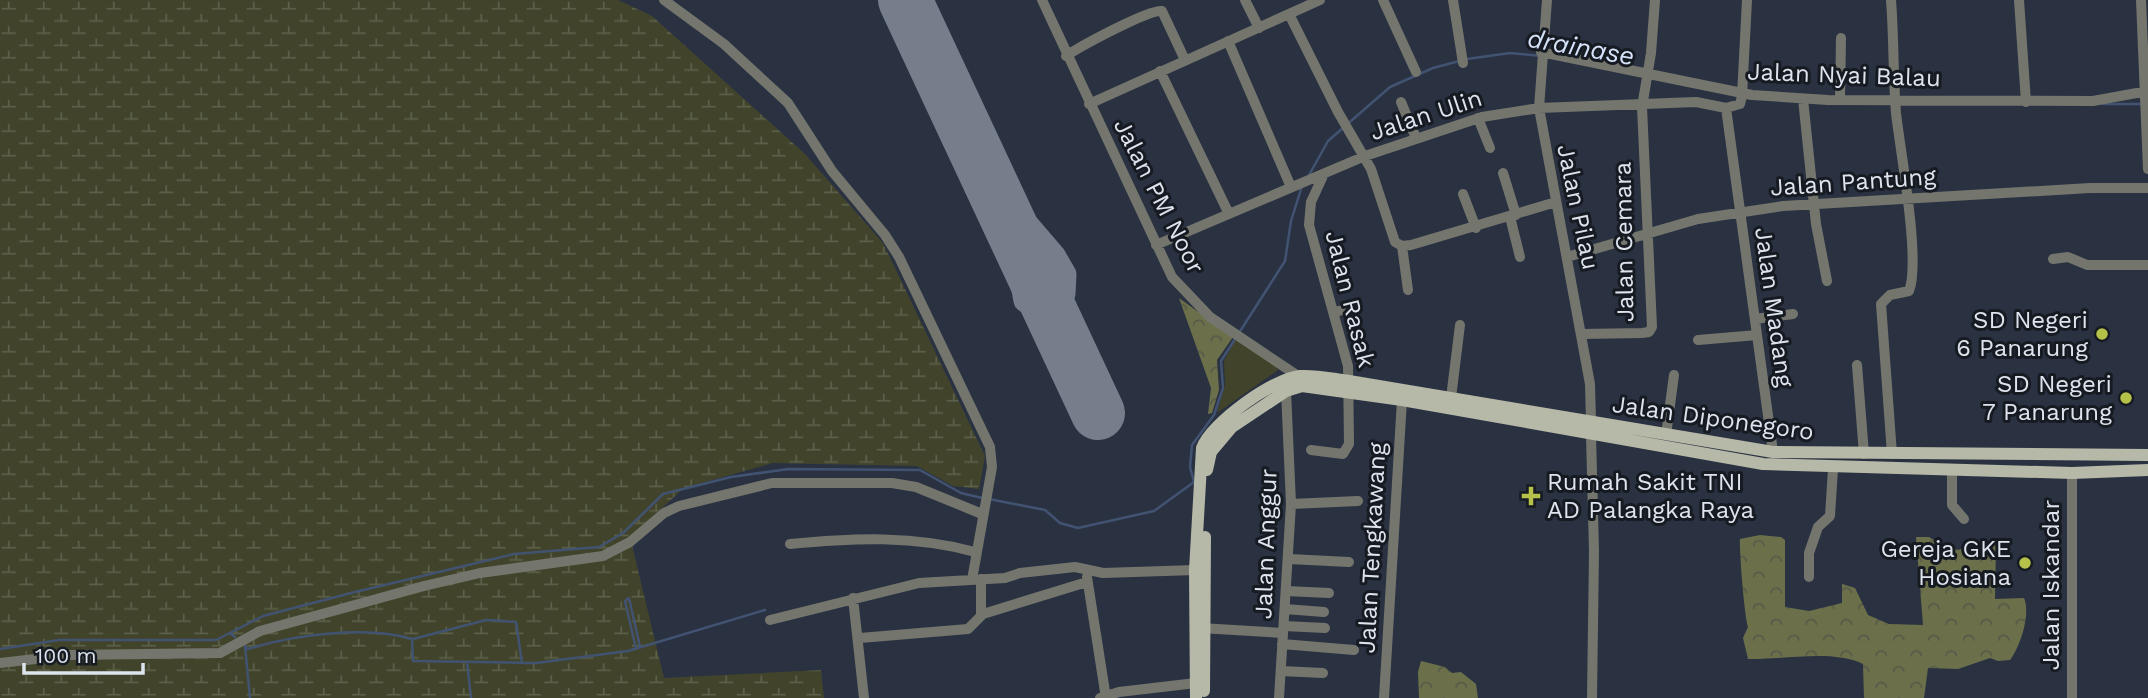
<svg xmlns="http://www.w3.org/2000/svg" width="2148" height="698" font-family="'Work Sans',sans-serif">
  <style>
    .green { fill: #41442a }
    .forest { fill: url(#forest-crowns) }
    .wetland { fill: url(#wetland-marsh) }
    .lines { fill: none; stroke-linecap: round; stroke-linejoin: round }
    .stream { stroke: #425372; stroke-width: 2.5 }
    .taxiway { stroke: #767e8b; stroke-width: 21 }
    .runway { stroke: #767e8b; stroke-width: 54 }
    .minor { stroke: #74766d; stroke-width: 10 }
    .major { stroke: #b6b9a7; stroke-width: 12 }
    .poi-dot { fill: #b6c149; stroke: #161a21; stroke-width: 2.5 }
    .labels { text-anchor: middle; stroke-width: 6; stroke-linejoin: round; paint-order: stroke }
    .street-label { font-size: 24px; fill: #dee4ee; stroke: #161a21 }
    .poi-label { font-size: 24px; fill: #dee4ee; stroke: #161a21; text-anchor: end }
    .water-label { font-size: 26px; font-style: italic; fill: #d6e3fa; stroke: #161a21 }
  </style>
  <defs>
    <pattern id="forest-crowns" width="20" height="18" patternUnits="userSpaceOnUse" patternTransform="scale(1.75)"><rect width="20" height="18" fill="#6b704a"/><path d="M2 6a3 3 0 1 1 6 0M12 15a3 3 0 1 1 6 0" fill="none" stroke="#575a48"/></pattern>
    <pattern id="wetland-marsh" width="20" height="14" patternUnits="userSpaceOnUse" patternTransform="scale(1.75)"><rect width="20" height="14" fill="#41442a"/><path d="M1 5h8M5 5V1M11 12h8M15 12V8" fill="none" stroke="#5c5f49"/></pattern>
  </defs>
  <rect width="100%" height="100%" fill="#2a3242"/>
  <path class="green" d="M1237,336L1275,364L1278,370L1217,413L1225,385L1224,361Z"/>
  <path class="forest" d="M1179,298L1233,337L1217,360L1219,390L1212,413L1208,414L1211,388Z
    M1760,535L1781,537L1785,540V607L1809,611L1842,603V584L1855,588L1868,615L1889,624L1923,625L1916,537H1929L1943,546L1958,550L1980,543L1996,545L1995,599L2024,598C2031,614 2020,647 2010,660L1998,661L1990,658L1958,669L1928,668L1924,698H1864L1863,664C1833,649 1782,660 1748,659L1743,638L1748,627C1745,621 1739,550 1740,539Z
    M1421,661L1445,667L1452,673L1461,672L1476,684L1478,698H1419L1418,672Z"/>
  <path class="wetland" d="M0,0H618L652,16L804,153L883,243L985,456L979,489L953,486L917,466L773,463L684,488L630,537L664,678L821,670L824,698H0Z"/>
  <g class="lines">
    <path class="stream" d="M2103,104H2142
      M1308,177L1328,141L1390,87L1433,68L1467,59L1510,53L1541,56
      M989,499L1045,510L1060,523L1078,528L1154,511L1194,482L1190,467L1192,445L1214,415L1223,388L1221,361L1285,261L1291,221L1302,186
      M230,633L235,637
      M413,639L486,620L516,622L522,663
      M245,646L248,649C293,635 367,625 412,639L413,661L536,663L628,651L765,610
      M245,646L250,698
      M0,649L59,640H216L263,616L351,593L514,554L599,547L623,533L663,494L731,477L788,469L920,470L961,493L982,498
      M636,649L625,601L629,598L640,647
      M467,662L471,698"/>
    <path class="taxiway" d="M987,176L1055,255L1066,274L1065,294L1056,304L1037,310L1024,301L1021,284L1030,266"/>
    <path class="runway" d="M905,0L1098,413"/>
    <path class="minor" d="M664,0L724,44L788,103L832,171L885,235L899,257L990,447L992,467L972,580
      M1042,0L1172,277L1210,317L1298,376
      M1245,0L1259,28
      M1383,0L1416,72
      M1453,0L1463,63
      M1547,0L1539,108L1590,384L1591,422
      M1891,0C1894,38 1893,76 1896,113C1900,150 1921,261 1909,291L1890,295L1881,304L1892,454
      M2019,0L2026,102
      M2141,0L2148,169
      M1289,14L1338,112L1371,169L1395,242L1402,246L1411,245L1556,202
      M1228,41L1291,187
      M1541,52L1752,95L1828,100L2093,101L2148,91
      M1066,56C1081,46 1149,9 1162,11L1185,60
      M1160,71L1229,214
      M1803,99L1816,224L1827,281
      M1840,100L1841,38
      M1401,102L1416,138
      M1089,104L1320,0
      M1726,108L1773,452
      M1478,118L1490,148
      M1503,173L1516,215
      M1463,194L1476,228
      M1510,217L1520,257
      M1156,245L1365,156L1482,117L1539,108L1696,102L1726,108L1740,104L1742,96L1747,0
      M1402,246L1408,290
      M1567,257L1698,219L1783,206L2090,188H2148
      M2053,259L2068,257L2087,265H2148
      M1335,312L1357,306
      M1755,319L1793,314
      M1581,334L1642,333L1649,332L1652,327L1642,107L1651,53L1655,0
      M1698,340L1757,335
      M1857,365L1864,454
      M1451,398L1460,325
      M1591,435L1594,551L1592,698
      M1666,435L1674,375
      M1311,450L1343,454L1349,444L1348,366L1309,225L1311,202L1323,176
      M1952,469V505L1964,519
      M2072,473V698
      M1291,504L1358,501
      M790,544C853,538 914,535 975,552
      M1289,559L1349,562
      M1087,577L1106,698
      M1809,577V553L1818,527L1830,516L1833,469
      M1286,591L1329,593
      M853,598L864,698
      M1285,609L1324,612
      M981,615V579
      M770,620L919,583L1005,578L1020,573L1075,567L1103,573L1195,570
      M1284,626L1325,628
      M1200,628L1283,633
      M860,638L968,629L983,614L1087,582
      M1282,644L1354,650
      M0,663L70,655L220,653L260,631L424,586L480,573L603,556L630,542L664,513L679,506L772,483H892L916,487L982,514
      M1281,671L1323,673
      M1100,698L1119,692L1196,683
      M1279,698L1291,504L1286,391
      M1384,698L1402,400"/>
    <path class="major" d="M1207,470L1211,452L1232,427L1286,391L1302,386L1402,400L1763,464L2072,473L2148,470
      M1204,691L1205,537
      M1196,698L1195,570L1202,448C1211,423 1274,378 1300,376C1316,375 1333,379 1349,381L1773,452L2148,455"/>
  </g>
  <g class="poi-dot">
    <circle cx="2102" cy="334" r="7"/>
    <circle cx="2126" cy="398" r="7"/>
    <path d="M1527.5 485.5h7v7h7v7h-7v7h-7v-7h-7v-7h7z"/>
    <circle cx="2025" cy="563" r="7"/>
  </g>
  <g class="labels">
    <g class="street-label">
      <text transform="translate(1844 75) rotate(2)" y="8">Jalan Nyai Balau</text>
      <text transform="translate(1426 115) rotate(-18)" y="8">Jalan Ulin</text>
      <text transform="translate(1853 182) rotate(-4)" y="8">Jalan Pantung</text>
      <text transform="translate(1159 196) rotate(63)" y="8">Jalan PM Noor</text>
      <text transform="translate(1578 207) rotate(78)" y="8">Jalan Pilau</text>
      <text transform="translate(1624 242) rotate(-91)" y="8">Jalan Cemara</text>
      <text transform="translate(1350 299) rotate(76)" y="8">Jalan Rasak</text>
      <text transform="translate(1774 307) rotate(82)" y="8">Jalan Madang</text>
      <text transform="translate(1713 418) rotate(8)" y="8">Jalan Diponegoro</text>
      <text transform="translate(1266 544) rotate(-88)" y="8">Jalan Anggur</text>
      <text transform="translate(1372 548) rotate(-87)" y="8">Jalan Tengkawang</text>
      <text transform="translate(2051 585) rotate(-90)" y="8">Jalan Iskandar</text>
    </g>
    <g class="poi-label">
      <text x="2088" y="328">SD Negeri<tspan x="2088" dy="28">6 Panarung</tspan></text>
      <text x="2112" y="392">SD Negeri<tspan x="2112" dy="28">7 Panarung</tspan></text>
      <text x="1547" y="490" text-anchor="start">Rumah Sakit TNI<tspan x="1547" dy="28">AD Palangka Raya</tspan></text>
      <text x="2011" y="557">Gereja GKE<tspan x="2011" dy="28">Hosiana</tspan></text>
    </g>
    <g class="water-label">
      <text transform="translate(1581 47) rotate(10)" y="9">drainase</text>
    </g>
  </g>
  <path d="M24 663v10h119v-10" fill="none" stroke="#dee4ee" stroke-width="3.5"/>
  <text x="35" y="663" font-size="21" fill="#dee4ee" stroke="#161a21" stroke-width="5" paint-order="stroke">100 m</text>
</svg>
